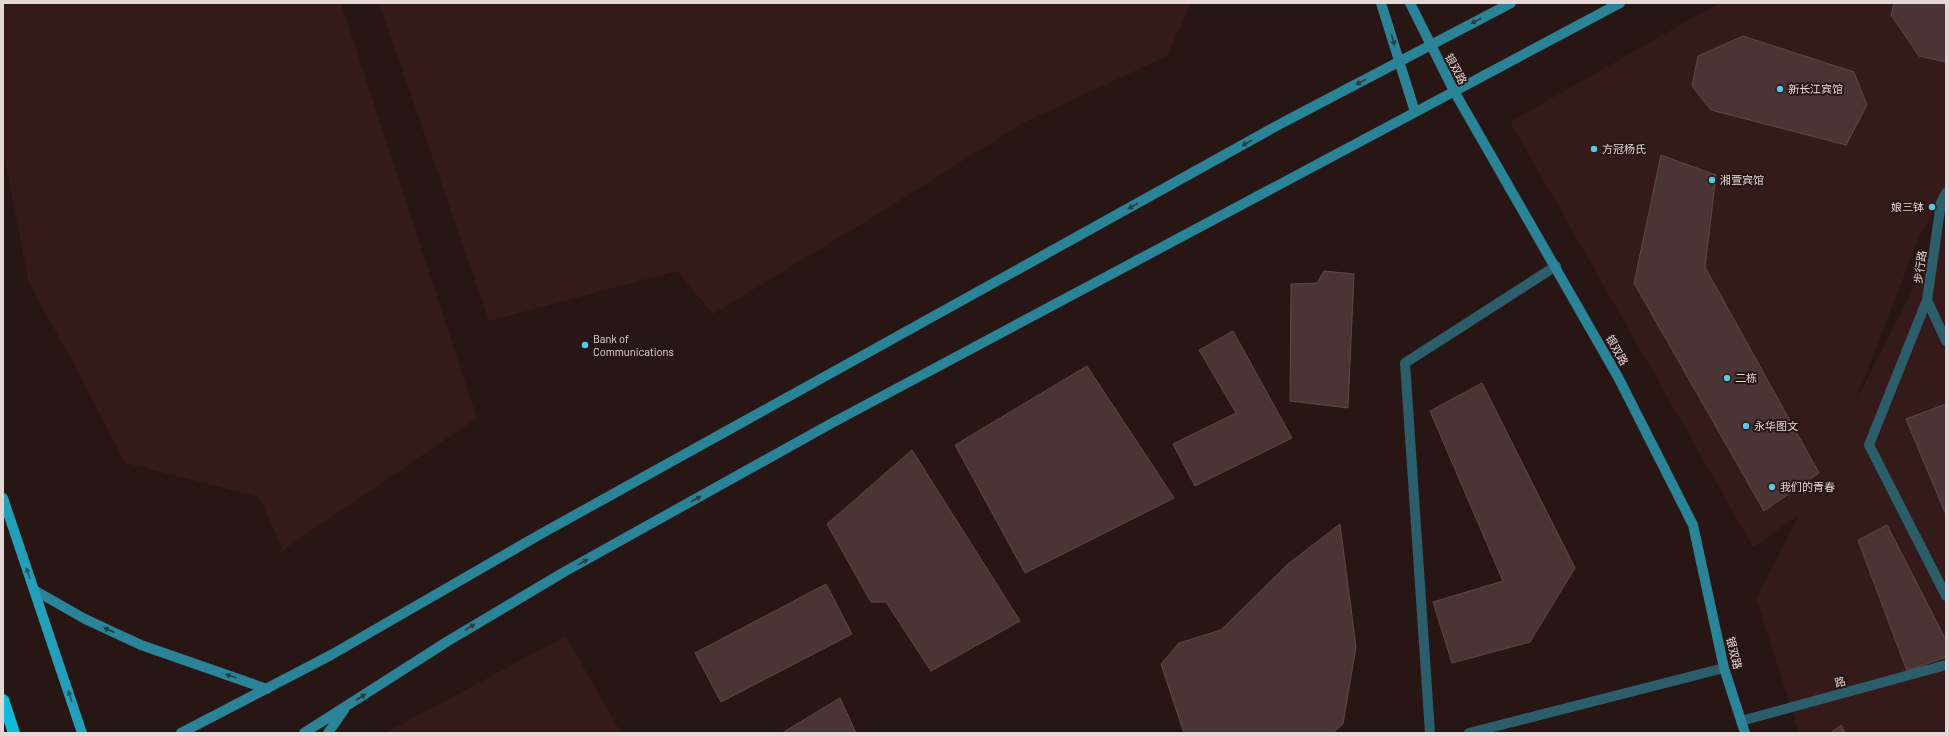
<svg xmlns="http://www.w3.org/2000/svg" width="1949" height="736" font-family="Barlow,'Noto Sans SC',sans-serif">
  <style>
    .built { fill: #341a19 }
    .building { fill: #4a3534; stroke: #5e4846 }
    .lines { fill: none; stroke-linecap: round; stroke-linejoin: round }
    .street { stroke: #2b5d6a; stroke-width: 10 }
    .secondary { stroke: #2a8397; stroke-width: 10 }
    .primary { stroke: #239fba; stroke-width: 10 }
    .highway { stroke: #10bada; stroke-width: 12 }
    .oneway { fill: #293c42 }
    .oneway2 { fill: #26545f }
    .poi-dot { fill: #58c8e4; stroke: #281614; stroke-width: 1.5 }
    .labels { text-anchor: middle; stroke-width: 4; stroke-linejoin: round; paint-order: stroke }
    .street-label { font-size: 11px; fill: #e5d7d6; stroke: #281614 }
    .poi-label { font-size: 11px; fill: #e5d7d6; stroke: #281614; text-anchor: start }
  </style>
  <rect width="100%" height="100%" fill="#281614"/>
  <path class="built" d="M3,3H341L477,418L283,550L259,497L125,463L75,366L29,284L3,150Z
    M379,3H1191L1167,56L1021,124L878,214L713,314L677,271L489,321Z
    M1719,3H1946V191L1920,235L1856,400L1946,225V733H1799L1756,598L1798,516L1753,547L1510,122Z
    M566,636L621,733H385Z"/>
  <path class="building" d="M1894,3H1946V62L1919,56L1891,15Z
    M1743,36L1854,72L1867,105L1846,145L1711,110L1692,86L1698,56Z
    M1661,155L1716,175L1705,267L1819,473L1764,511L1634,283Z
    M1324,271L1354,274L1348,408L1290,401L1291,284L1317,283Z
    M1233,331L1292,438L1195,486L1173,444L1236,413L1199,350Z
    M1087,366L1174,498L1025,573L955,445Z
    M1482,383L1575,568L1530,642L1452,663L1433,602L1503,581L1430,411Z
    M1946,404V515L1906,419Z
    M912,450L1020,621L931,671L886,602H871L827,524Z
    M1340,524L1356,647L1343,724L1333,733H1184L1161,664L1179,643L1221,630L1288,564Z
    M1887,525L1946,640V657L1907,671L1858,540Z
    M826,584L852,634L721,702L695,653Z
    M840,698L856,733H782Z
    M1841,725L1845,733H1831Z"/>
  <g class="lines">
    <path class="street" d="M1946,193L1941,203L1927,300L1946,341
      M1927,300L1869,445L1946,596
      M1741,721L1946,665
      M1430,733L1405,363L1556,266
      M1469,733L1724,668"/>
    <path class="secondary" d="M1381,3L1415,112
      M1410,3L1454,91L1618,377L1693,525L1724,668L1745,733
      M34,590L85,619L141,645L267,689
      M181,733L331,655L539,535L1282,123L1511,3
      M304,733L448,641L564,572L832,423L1620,3
      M328,733L344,710"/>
    <path class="primary" d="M3,498L82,733"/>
    <path class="highway" d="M3,700L14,733"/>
  </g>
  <defs><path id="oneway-solid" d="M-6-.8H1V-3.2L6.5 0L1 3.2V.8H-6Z"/></defs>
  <g class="oneway">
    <use href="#oneway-solid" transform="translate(1476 21) rotate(152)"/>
    <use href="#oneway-solid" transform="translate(1393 40) rotate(73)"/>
    <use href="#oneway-solid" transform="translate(1361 82) rotate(152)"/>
    <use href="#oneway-solid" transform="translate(1247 143) rotate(151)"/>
    <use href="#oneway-solid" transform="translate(1133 206) rotate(151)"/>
    <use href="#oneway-solid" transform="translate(696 499) rotate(-29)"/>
    <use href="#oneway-solid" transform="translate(583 562) rotate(-29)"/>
    <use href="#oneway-solid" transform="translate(470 627) rotate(-31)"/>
    <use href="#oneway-solid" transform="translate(109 630) rotate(-155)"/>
    <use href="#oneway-solid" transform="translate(231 676) rotate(-161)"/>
    <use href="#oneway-solid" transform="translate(361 697) rotate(-33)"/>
  </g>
  <g class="oneway2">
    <use href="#oneway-solid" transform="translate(28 573) rotate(-109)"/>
    <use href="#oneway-solid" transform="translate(70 696) rotate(-109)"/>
  </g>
  <g class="poi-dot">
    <circle cx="1780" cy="89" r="4"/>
    <circle cx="1594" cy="149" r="4"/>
    <circle cx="1712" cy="180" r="4"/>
    <circle cx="1932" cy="207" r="4"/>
    <circle cx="585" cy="345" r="4"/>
    <circle cx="1727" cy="378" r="4"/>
    <circle cx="1746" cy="426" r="4"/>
    <circle cx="1772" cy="487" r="4"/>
  </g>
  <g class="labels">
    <g class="street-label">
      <text transform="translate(1456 69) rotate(62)" y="4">银双路</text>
      <text transform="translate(1920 267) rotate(-82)" y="4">步行路</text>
      <text transform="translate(1617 350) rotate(61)" y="4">银双路</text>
      <text transform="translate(1734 653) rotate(76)" y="4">银双路</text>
      <text transform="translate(1840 682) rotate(-15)" y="4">路</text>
    </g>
    <g class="poi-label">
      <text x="1788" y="93">新长江宾馆</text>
      <text x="1602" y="153">方冠杨氏</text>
      <text x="1720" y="184">湘萱宾馆</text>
      <text x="1924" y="211" text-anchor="end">娘三钵</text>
      <text x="593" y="343">Bank of<tspan x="593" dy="13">Communications</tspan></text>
      <text x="1735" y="382">二栋</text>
      <text x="1754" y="430">永华图文</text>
      <text x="1780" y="491">我们的青春</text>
    </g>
  </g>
  <rect width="1949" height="736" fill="none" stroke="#e5d7d6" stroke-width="8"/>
</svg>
